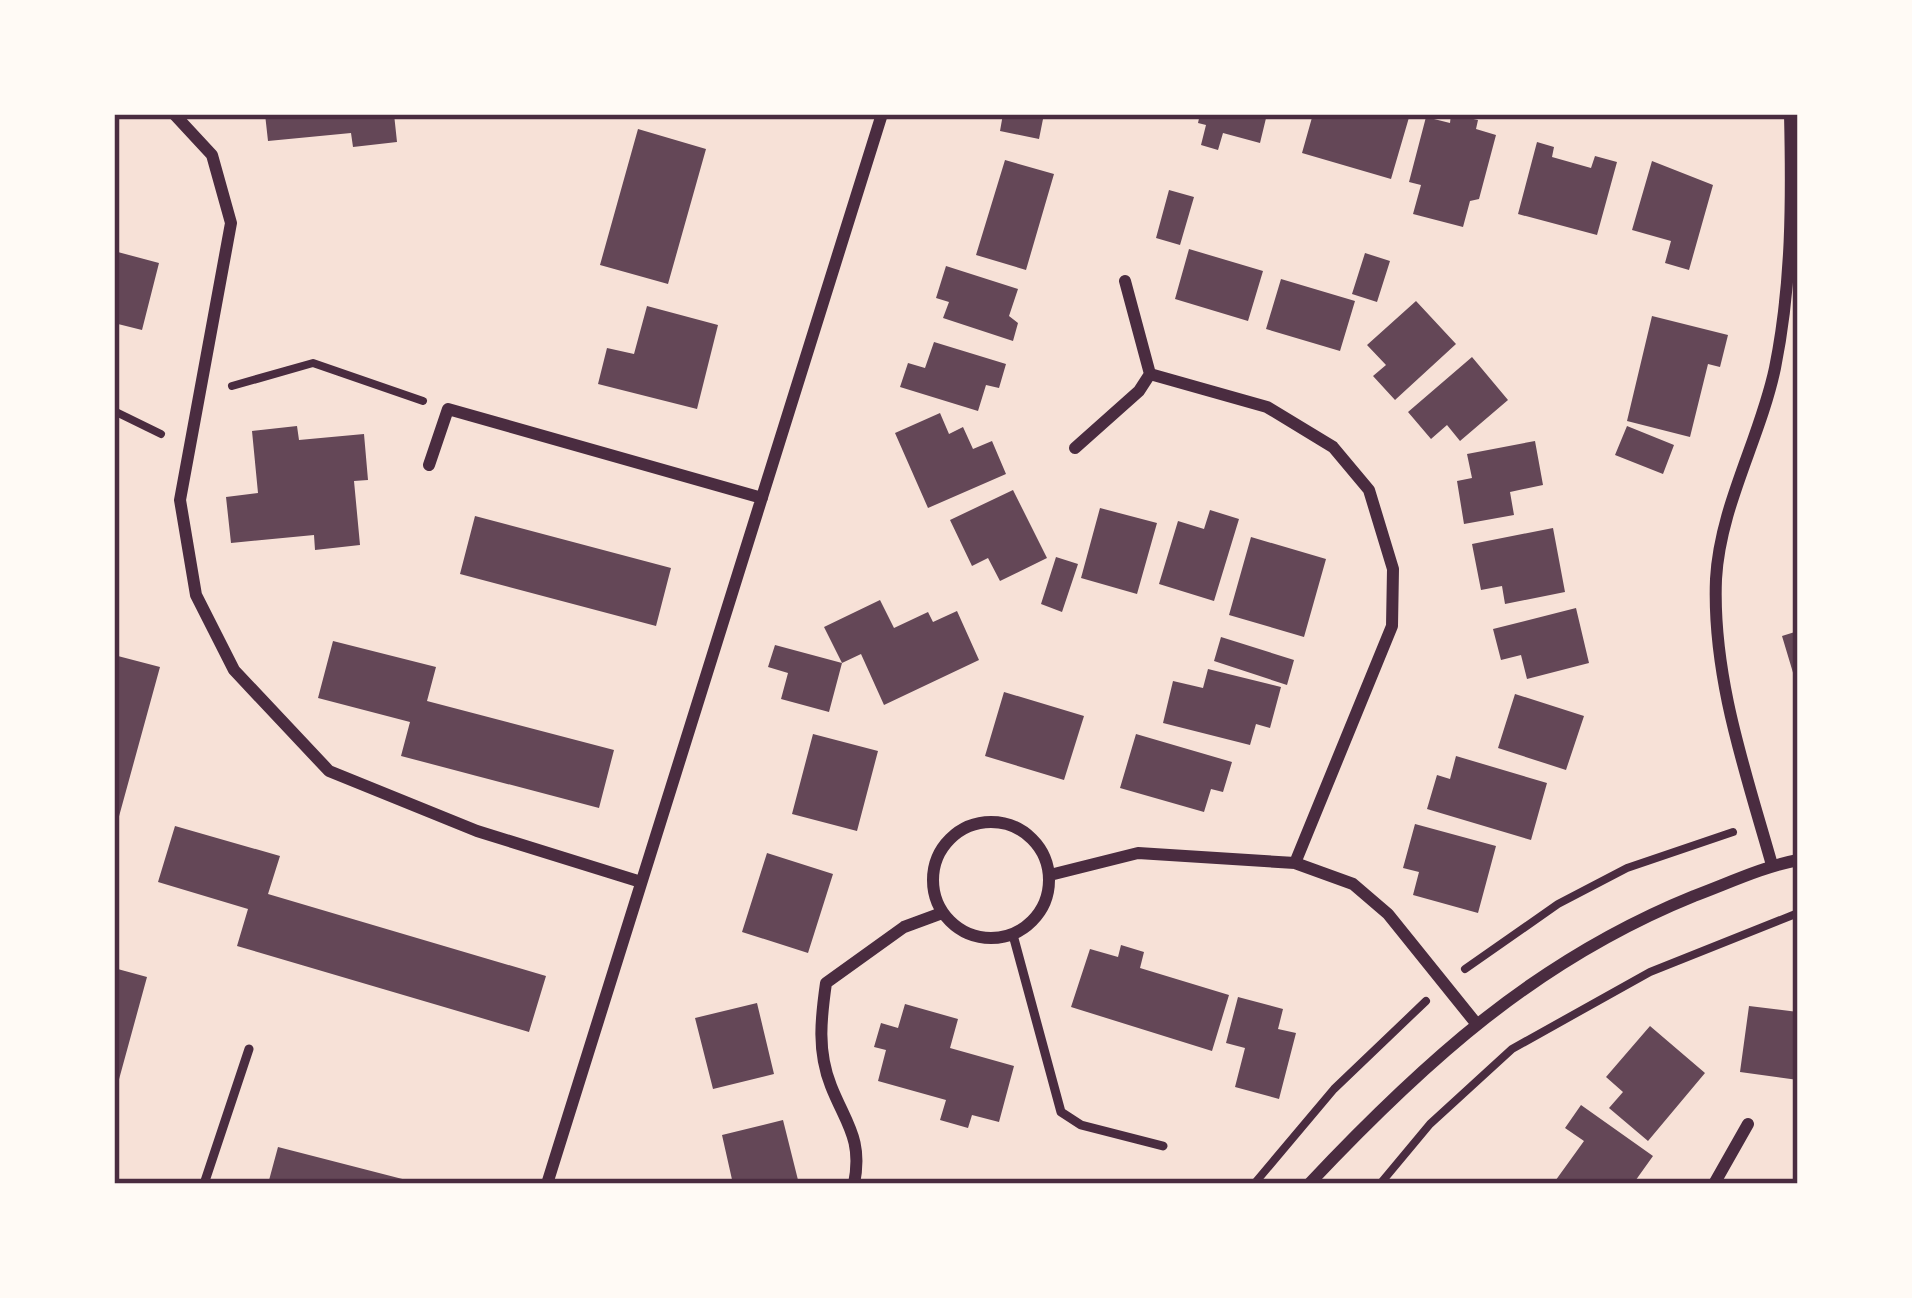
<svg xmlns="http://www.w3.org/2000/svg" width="1912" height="1298" font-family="Figtree,sans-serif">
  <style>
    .building { fill: #644757 }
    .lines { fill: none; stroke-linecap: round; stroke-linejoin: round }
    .path { stroke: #4a2c40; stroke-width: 8 }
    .service { stroke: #4a2c40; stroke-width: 9 }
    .minor { stroke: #4a2c40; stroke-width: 12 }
    .neatline { fill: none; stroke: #4a2c40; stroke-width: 4.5 }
  </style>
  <rect width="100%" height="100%" fill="#f7e1d7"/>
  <path class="building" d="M265,114H394L397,142L353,147L351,133L268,141Z
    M1003,114H1044L1039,139L1000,131Z
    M1200,114H1267L1260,143L1223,133L1218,150L1201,145L1206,125L1198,123Z
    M1313,114H1410L1391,179L1302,153Z
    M1451,114L1478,120L1476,129L1496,135L1479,199L1470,201L1463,227L1413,214L1421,185L1409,182L1426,117L1450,123Z
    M638,129L706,149L668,284L600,265Z
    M1537,142L1554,147L1552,157L1591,168L1595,156L1617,162L1597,235L1518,214Z
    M1005,160L1054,174L1026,270L976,255Z
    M1652,161L1713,185L1689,270L1665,263L1671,241L1632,230Z
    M1169,190L1194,197L1180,245L1156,238Z
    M1189,249L1263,271L1248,321L1175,299Z
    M114,251L159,263L142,330L114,323Z
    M1365,253L1390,261L1377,302L1352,294Z
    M946,266L1018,289L1009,316L1018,323L1013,341L943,318L949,302L936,298Z
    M1281,279L1355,301L1340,351L1266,329Z
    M1416,301L1456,344L1395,400L1373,376L1386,365L1367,345Z
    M647,306L718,325L697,409L598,384L607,348L634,354Z
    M1652,316L1728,335L1720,367L1708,364L1690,437L1627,421Z
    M934,342L1006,364L999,388L986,385L978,411L900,387L908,363L925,368Z
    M1472,357L1508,400L1460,441L1447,425L1431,439L1408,412Z
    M940,413L949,434L963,427L973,449L992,441L1006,474L928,508L895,433Z
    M297,426L299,440L364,434L368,480L354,481L360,545L315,550L314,535L231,543L226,497L258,493L252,431Z
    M1627,426L1674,445L1663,474L1615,455Z
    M1535,441L1543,485L1510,492L1514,515L1464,524L1457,481L1472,478L1467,454Z
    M1013,490L1047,558L1000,581L988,558L972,566L950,520Z
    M1100,508L1157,523L1137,594L1081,578Z
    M1210,510L1239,519L1214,601L1159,584L1178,521L1204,529Z
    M475,516L671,568L656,626L460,574Z
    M1553,528L1565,592L1505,604L1502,586L1481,590L1472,544Z
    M1251,537L1326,559L1304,637L1229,615Z
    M1056,557L1078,564L1062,612L1041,604Z
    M880,600L894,628L928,612L933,622L957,611L979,660L884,705L861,654L842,663L824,627Z
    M1576,608L1589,663L1527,679L1521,655L1501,660L1493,629Z
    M1798,631V686H1797L1782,636Z
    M1221,637L1294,660L1287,685L1214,661Z
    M333,641L436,667L427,701L614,750L599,808L401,756L410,722L318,698Z
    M775,645L842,663L829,712L781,699L788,673L768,667Z
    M114,655L160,667L115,831H114Z
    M1208,669L1281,687L1270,728L1256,724L1250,745L1163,723L1173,681L1203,688Z
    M1004,692L1084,716L1064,780L985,756Z
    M1515,694L1584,716L1566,770L1498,748Z
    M813,734L878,751L857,831L792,814Z
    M1136,734L1232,762L1223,792L1211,789L1204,812L1120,788Z
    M1456,756L1547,783L1531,840L1427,809L1437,775L1450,779Z
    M1415,824L1496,846L1478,913L1413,895L1419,872L1403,868Z
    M175,826L280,856L268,894L546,976L529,1032L237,946L248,909L158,882Z
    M767,853L833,874L808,953L742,932Z
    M1121,945L1144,952L1140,968L1229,995L1212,1051L1071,1007L1090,949L1118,957Z
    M114,968L147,977L115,1094H114Z
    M1238,997L1283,1009L1278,1029L1296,1033L1279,1099L1235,1087L1245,1048L1226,1043Z
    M757,1003L774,1074L713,1089L695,1018Z
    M905,1004L958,1019L950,1048L1014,1066L999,1122L972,1115L968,1128L940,1120L946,1100L878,1081L886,1050L874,1047L881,1023L898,1028Z
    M1749,1006L1798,1012V1080L1740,1072Z
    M1650,1026L1705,1073L1648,1141L1609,1108L1623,1092L1606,1077Z
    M1581,1105L1653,1156L1633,1184H1553L1584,1141L1565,1128Z
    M783,1120L799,1184H733L722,1135Z
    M278,1147L414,1182V1184H268Z"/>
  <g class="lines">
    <path class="path" d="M232,386L313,363L423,401
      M114,411L161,434
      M1465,969L1558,904L1627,868L1733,832
      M1254,1184L1334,1089L1426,1001
      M1380,1184L1430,1124L1512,1049L1650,972L1798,913"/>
    <path class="service" d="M1013,935L1061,1112L1081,1125L1163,1146
      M204,1184L249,1049"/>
    <path class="minor" d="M174,114L212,155L231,223L180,500L196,595L234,670L329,771L477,831L641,882
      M1150,374L1267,407L1333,447L1369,490L1393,569L1392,626L1295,863
      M1075,448L1139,391L1150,374L1125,281
      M429,465L448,409L762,498
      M933 880a58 58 0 1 1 116 0a58 58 0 1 1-116 0Z
      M1772,865C1746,773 1712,677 1716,579C1720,506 1760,439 1775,368C1792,284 1792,200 1790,114
      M1050,875L1138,853L1295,863L1353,884L1388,914L1475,1022
      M547,1184L882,114
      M854,1184C863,1139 846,1124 831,1086C817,1051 821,1018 826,983L904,927L942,913
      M1309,1184C1425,1061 1536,960 1694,896C1729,883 1762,867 1798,860
      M1714,1184L1748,1124"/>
  </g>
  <rect width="1912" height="1298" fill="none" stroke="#fffaf5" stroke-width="234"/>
  <rect x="117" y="117" width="1678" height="1064" class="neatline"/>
</svg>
